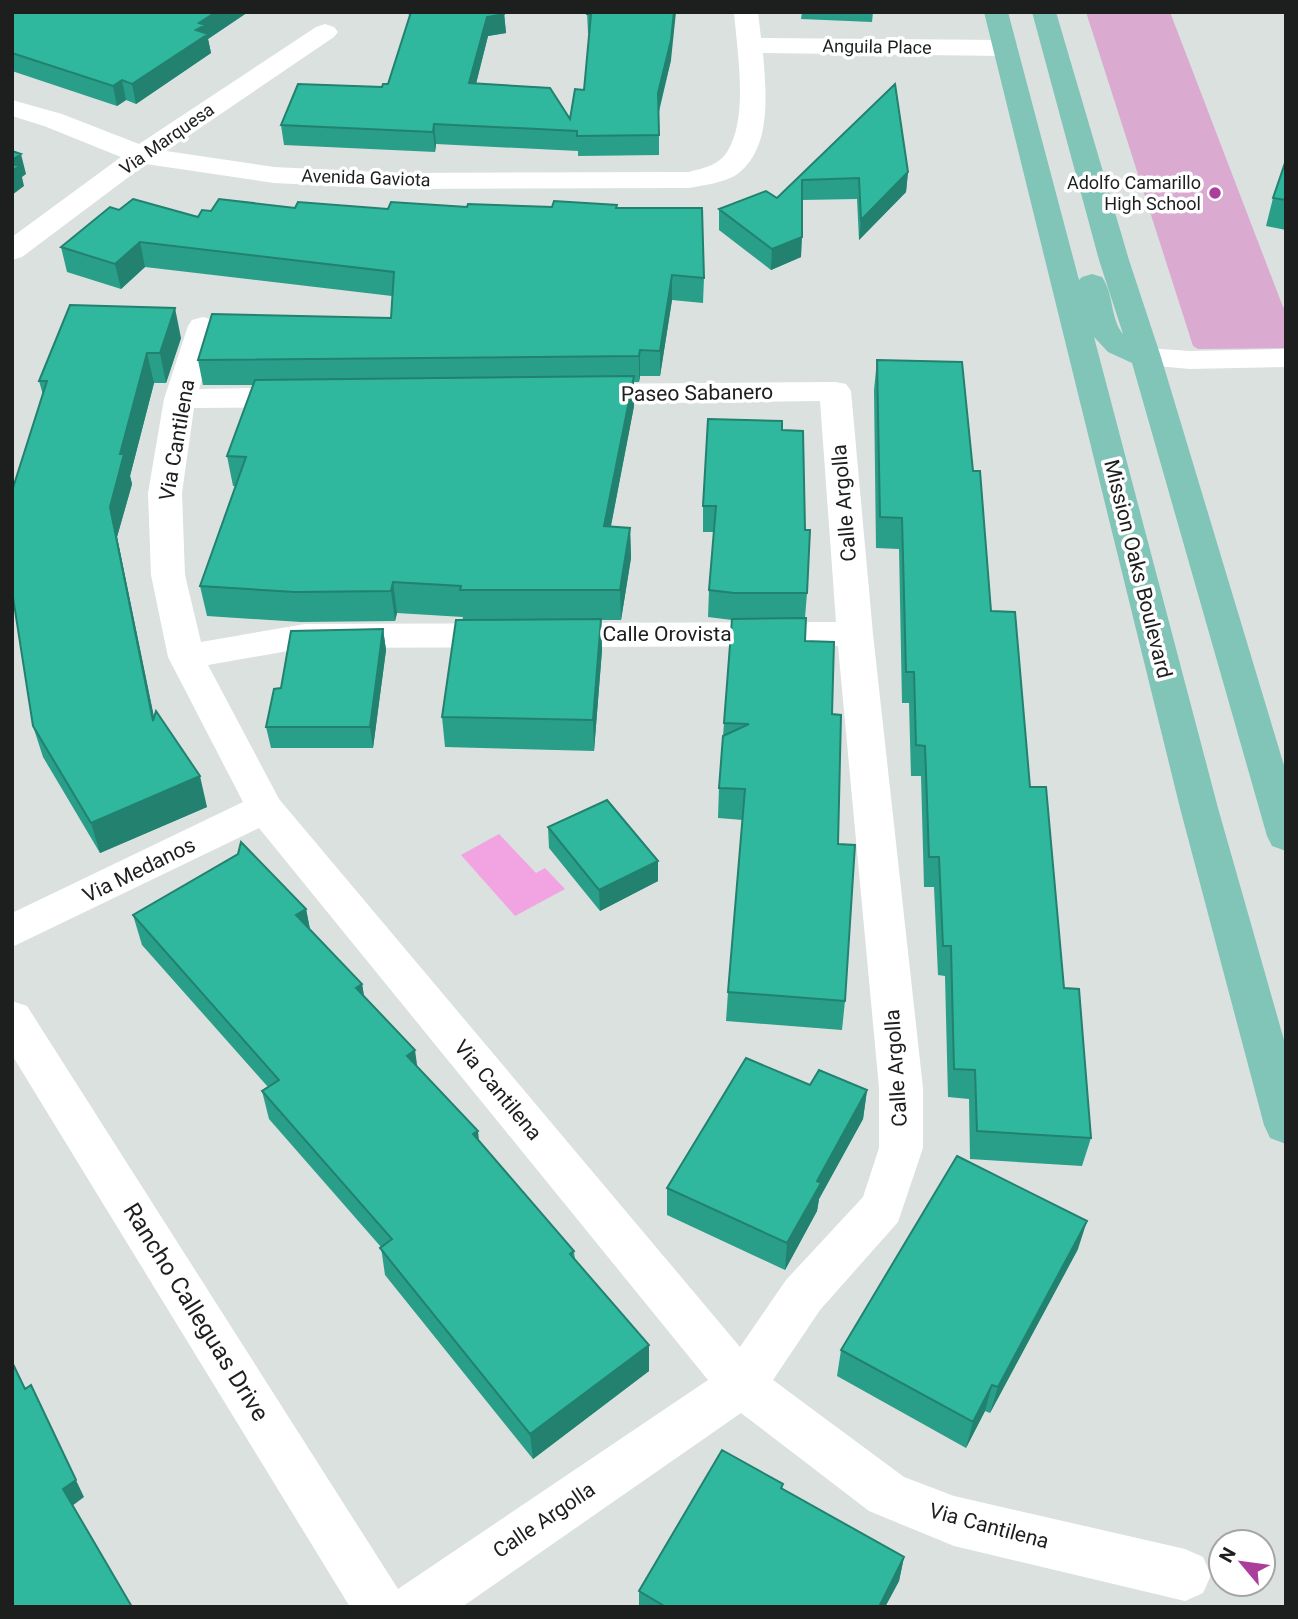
<svg xmlns="http://www.w3.org/2000/svg" width="1298" height="1619" font-family="Roboto,sans-serif">
  <style>
    .green { fill: #daaad0 }
    .water { fill: #f1a4e1 }
    .lines { fill: none; stroke-linecap: round; stroke-linejoin: round }
    .minor { fill: #fff; fill-rule: evenodd }
    .major { fill: #81c5b8; fill-rule: evenodd }
    .wall { fill: #299e88 }
    .shaded-wall { fill: #22816f }
    .building { fill: #30b89e; stroke: #22816f; stroke-width: 2 }
    .poi-dot { fill: #ab3d9b; stroke: #fff; stroke-width: 2.5 }
    .labels { text-anchor: middle; stroke-width: 7; stroke-linejoin: round; paint-order: stroke }
    .far-street-label { font-size: 18px; fill: #1d1f1e; stroke: #fff }
    .far-poi-label { font-size: 18px; fill: #1d1f1e; stroke: #fff; text-anchor: end }
    .street-label { font-size: 21px; fill: #1d1f1e; stroke: #fff }
    .near-street-label { font-size: 24px; fill: #1d1f1e; stroke: #fff }
  </style>
  <rect width="100%" height="100%" fill="#dbe1df"/>
  <path class="green" d="M1086,12H1170L1283,307L1286,308V348L1198,349L1193,346Z"/>
  <path class="water" d="M499,834L536,873L545,868L565,889L515,916L461,855Z"/>
  <g class="lines">
    <path class="minor" d="M734,12H758L761,38L1005,40L1014,43L1018,48L1014,53L1005,56L763,53C766,91 773,149 736,175C723,183 704,185 689,188L396,189L274,183L146,164L22,257L12,260V237L121,157L44,126L12,116V100L62,114L139,144L316,27L325,24L334,27L338,32L334,37L166,151L274,167L396,173L689,172C703,168 718,166 727,152C749,119 737,50 734,12Z
      M203,317L214,320L218,326L199,389L301,387L312,390L317,397L312,404L301,407L194,408L182,493L185,575L201,642L305,624L836,622L820,401L582,404L571,401L566,394L571,387L582,384L835,382L846,384L851,391L873,634L923,1088V1148L898,1222L820,1310L773,1380L904,1477L954,1496L1185,1549L1203,1557L1211,1575L1203,1593L1185,1601L954,1546L869,1511L741,1413L462,1607H350L12,1055V1001L27,1006L398,1589L708,1380L259,828L12,947V913L243,802L168,657L151,575L148,493L164,399L188,326L192,320ZM838,646L879,1088V1148L863,1197L786,1280L740,1347L279,799L208,665L305,648Z
      M1146,348L1190,351L1286,349V367L1190,369L1135,364L1131,357L1135,350Z"/>
    <path class="major" d="M984,12H1008L1079,280L1082,277L1092,274L1102,277C1114,294 1110,318 1123,334L1099,260L1032,12H1056L1129,260L1161,357L1286,772V851L1272,846L1267,836L1132,363L1108,352L1094,337L1218,808L1286,1047V1144L1270,1138L1264,1125L1180,808Z"/>
  </g>
  <path class="wall" d="M12,12H248L208,39L211,53L136,104L126,100L117,106L12,71Z
    M404,12H504L506,33L488,36L476,84L570,119L584,90L589,33H588L587,12L671,60L659,112V155L578,156V151L436,144L435,152L284,145L281,125L382,87L388,84L410,15Z
    M802,12H873L872,22L801,19Z
    M895,84L908,172L906,192L859,240L857,199L802,200L801,257L771,270L719,230V209L777,198Z
    M1286,160V230L1266,226L1273,198Z
    M617,205V208L704,278L703,303L672,300L660,376H640L639,382H634V406L611,526L630,528L631,558L621,620H601L602,650L594,751L445,747L442,717L463,617L397,613L395,621L301,622L207,616L200,586L235,486H233L227,456L253,385H203L198,360L391,318L392,296L145,267L121,289L67,272L61,247L119,210L198,217L211,211L295,208L388,209L467,207H552Z
    M181,338L166,383H154L130,476L132,484L117,537L154,718L207,807L100,853L43,757L33,726L43,395L39,381Z
    M877,360L973,471L991,611L1030,787L1064,988L1091,1138L1082,1166L970,1159L969,1099L948,1097L945,976L938,975L934,887H924L921,776H911L909,703H902L899,549L876,548L874,390Z
    M782,430L805,530L807,593L805,618V641L832,714L845,1001L842,1030L726,1021L728,992L743,820L718,818L719,788L732,620L708,617L709,590L714,532H703V506Z
    M383,629L386,650L373,748H271L266,727L281,688Z
    M548,827L658,861V881L600,911L549,848Z
    M306,909L310,930L362,984L364,997L417,1067L479,1141L574,1251L575,1260L649,1345V1371L533,1459L385,1275L381,1247L269,1119L262,1091L268,1087L142,945L133,915Z
    M810,1085L867,1090L863,1119L819,1199L817,1211L785,1270L667,1215V1188Z
    M1078,1249L990,1413L985,1411L966,1448L837,1376L841,1350Z
    M783,1484L782,1489L904,1557L899,1581L885,1607H639V1591Z"/>
  <path class="shaded-wall" d="M216,12H248L208,39L211,53L136,104L132,84L196,30L199,23Z
    M674,12H676L671,60L658,113V93Z
    M504,14L506,33L488,36L471,103L469,83L487,17Z
    M122,80L126,100L117,106L113,86Z
    M434,124L436,144L435,152L433,132Z
    M21,154L26,174L22,177L24,186L12,195V160Z
    M908,172L906,192L859,240L861,220Z
    M802,237L801,257L771,270L772,249Z
    M140,242L145,267L121,289L115,264Z
    M672,275V300L660,376V351Z
    M175,308L181,338L166,383L160,353Z
    M640,350V376L639,382V356Z
    M147,353L154,383L130,476L132,484L117,537L161,751L153,721L110,507L120,454Z
    M634,376V406L605,556L604,526Z
    M630,528L631,558L621,620L620,590Z
    M393,582L397,613L395,621L391,591Z
    M601,619L602,650L594,751L593,720Z
    M383,629L386,650L373,748L370,727Z
    M200,776L207,807L100,853L91,823Z
    M658,861V881L600,911L599,890Z
    M306,909L312,939L296,915Z
    M362,984L367,1013L356,988Z
    M415,1050L419,1079L407,1056Z
    M867,1090L863,1119L819,1199L817,1211L785,1270L787,1243L817,1181Z
    M478,1131L481,1159L473,1134Z
    M1087,1221L1078,1249L990,1413L998,1387Z
    M649,1345V1371L533,1459L530,1434Z
    M31,1385L84,1497L72,1506L63,1489Z
    M992,1385L985,1411L966,1448L973,1422Z
    M904,1557L899,1581L885,1607H879Z"/>
  <path class="building" d="M12,12H216L199,23L205,25L196,30L208,34L132,84L122,80L113,86L12,53Z
    M411,12H504V14L487,17L469,83L550,88L570,119L575,89L584,90L591,14H587V12H674L671,40L658,93L659,135L577,136V131L434,124L433,132L281,125L298,84L382,87L383,84H388Z
    M895,84L908,172L861,220L859,178L802,180V237L772,249L719,209L766,191L777,198Z
    M12,151L21,154L12,160Z
    M1286,160V200L1273,198Z
    M12,164L19,166L12,171Z
    M133,199L198,217L202,210L211,211L219,199L295,208L298,202L388,209L391,202L467,207L468,204L552,207L554,201L617,205L616,208H702L704,278L672,275L660,351L640,350L639,356L198,360L212,314L391,318L394,272L140,242L115,264L61,247L110,207L119,210Z
    M70,305L175,308L160,353H147L120,454H124L110,507L153,721L156,711L200,776L91,823L33,726L12,591V491L47,381H39Z
    M877,360L962,362L973,471H980L991,611L1015,612L1030,787H1046L1064,988L1079,989L1091,1138L977,1131L975,1070L954,1069L951,946H943L939,857H929L925,746L916,745L914,672H906L902,518L880,517Z
    M634,376L604,526L630,528L620,590H460L461,586L393,582L391,591L295,592L200,586L246,457L227,456L255,380Z
    M708,419L782,421V430L803,431L805,530H810L807,593H734L709,590L716,506H703Z
    M806,618L805,641L834,642L832,714L841,715L838,844L855,845L845,1001L728,992L745,789L719,788L723,736L749,724L724,723L732,619Z
    M601,619L593,720L442,717L456,620Z
    M383,629L370,727H266L274,689L281,688L291,631Z
    M607,800L658,861L599,890L548,827Z
    M241,842L306,909L296,915L362,984L356,988L415,1050L407,1056L478,1131L473,1134L574,1251L570,1254L649,1345L530,1434L380,1248L392,1239L262,1091L279,1080L133,915L238,854Z
    M746,1058L810,1085L819,1070L867,1090L817,1181L821,1183L787,1243L667,1188Z
    M957,1156L1087,1221L998,1387L992,1385L973,1422L841,1350Z
    M12,1362L25,1389L31,1385L76,1480L63,1489L132,1607H12Z
    M722,1450L783,1484L781,1488L904,1557L879,1607H666L639,1591Z"/>
  <circle class="poi-dot" cx="1215" cy="193" r="7"/>
  <g class="labels">
    <g class="far-street-label">
      <text transform="translate(877 47) rotate(1)" y="6">Anguila Place</text>
      <text transform="translate(167 139) rotate(-35)" y="6">Via Marquesa</text>
      <text transform="translate(366 178) rotate(2)" y="6">Avenida Gaviota</text>
    </g>
    <g class="far-poi-label">
      <text x="1201" y="189">Adolfo Camarillo<tspan x="1201" dy="21">High School</tspan></text>
    </g>
    <g class="street-label">
      <text transform="translate(697 393) rotate(-1)" y="7">Paseo Sabanero</text>
      <text transform="translate(177 440) rotate(-80)" y="7">Via Cantilena</text>
      <text transform="translate(844 503) rotate(-95)" y="7">Calle Argolla</text>
      <text transform="translate(1138 569) rotate(76)" y="7">Mission Oaks Boulevard</text>
      <text x="667" y="641">Calle Orovista</text>
      <text transform="translate(139 870) rotate(-26)" y="7">Via Medanos</text>
      <text transform="translate(896 1068) rotate(-94)" y="7">Calle Argolla</text>
      <text transform="translate(498 1090) rotate(50)" y="7">Via Cantilena</text>
      <text transform="translate(544 1520) rotate(-34)" y="7">Calle Argolla</text>
      <text transform="translate(989 1526) rotate(15)" y="7">Via Cantilena</text>
    </g>
    <g class="near-street-label">
      <text transform="translate(196 1312) rotate(58)" y="8">Rancho Calleguas Drive</text>
    </g>
  </g>
  <rect width="1298" height="1619" fill="none" stroke="#1d1f1e" stroke-width="28"/>
  <g transform="translate(1242 1563) rotate(299)"><circle r="33" fill="#ffffff" stroke="#a5a5a5" stroke-width="2"/>
  <path d="M0-5L12 26L0 18L-12 26Z" fill="#ab3d9b"/>
  <text y="-10" font-size="19" font-weight="bold" text-anchor="middle" fill="#1d1f1e">N</text>
  </g>
</svg>
